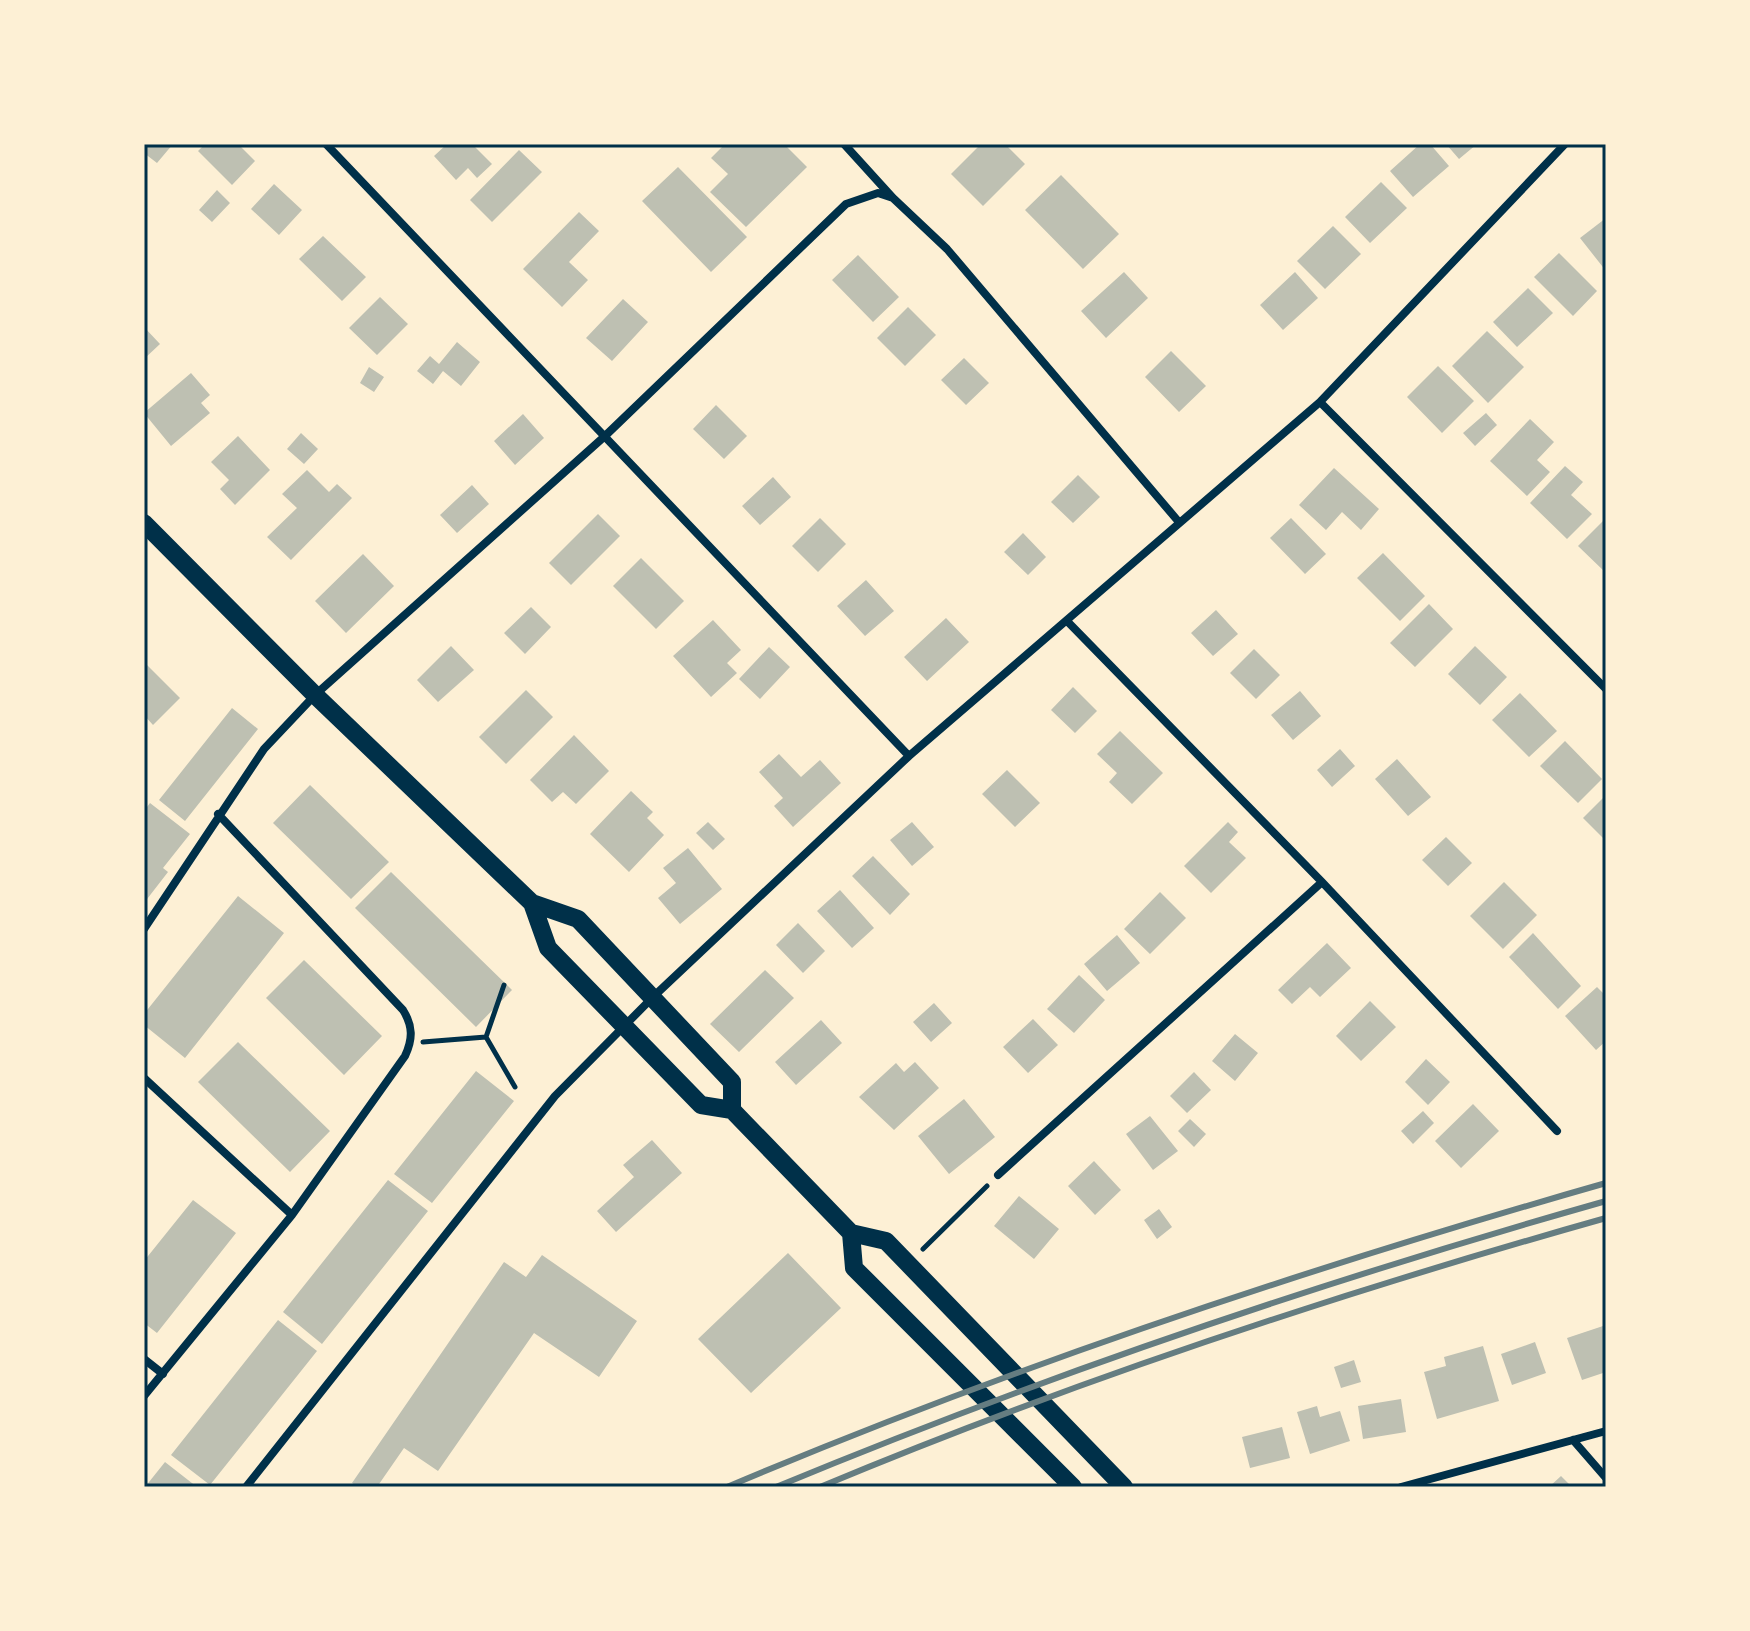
<svg xmlns="http://www.w3.org/2000/svg" width="1750" height="1631" font-family="Poppins,sans-serif">
  <style>
    .building { fill: #bec0b2 }
    .lines { fill: none; stroke-linecap: round; stroke-linejoin: round }
    .path { stroke: #003049; stroke-width: 5 }
    .minor { stroke: #003049; stroke-width: 8 }
    .primary { stroke: #003049; stroke-width: 18 }
    .rail { stroke: #657d81; stroke-width: 6 }
    .neatline { fill: none; stroke: #003049; stroke-width: 3 }
  </style>
  <rect width="100%" height="100%" fill="#fdf0d5"/>
  <path class="building" d="M148,144H173L157,163L144,153Z
    M205,144H238L255,161L232,185L198,151Z
    M447,144H472L492,164L477,178L468,168L456,180L434,156Z
    M725,144H784L807,167L746,227L710,192L728,174L711,158Z
    M981,144H1005L1025,164L983,206L951,174Z
    M1420,144H1430L1449,166L1413,197L1390,171Z
    M1446,144H1477L1459,159Z
    M519,150L542,172L492,222L470,200Z
    M678,167L747,237L711,272L642,201Z
    M1061,175L1119,234L1083,269L1025,210Z
    M1381,182L1407,208L1370,243L1345,217Z
    M274,184L302,210L279,235L251,209Z
    M217,190L230,203L212,222L199,210Z
    M579,212L599,231L569,262L588,280L562,307L523,269Z
    M1606,218V271L1580,238Z
    M1333,226L1361,254L1325,289L1297,261Z
    M323,236L366,277L342,301L299,259Z
    M1559,253L1597,291L1573,316L1534,277Z
    M858,255L899,297L873,322L832,280Z
    M1124,272L1148,298L1106,338L1081,311Z
    M1295,272L1318,298L1283,330L1260,305Z
    M1528,288L1553,313L1517,347L1493,322Z
    M380,297L408,324L377,355L349,328Z
    M623,299L648,322L612,361L586,338Z
    M908,307L936,335L905,366L877,338Z
    M144,327L160,344L144,359Z
    M1487,331L1524,367L1488,403L1452,366Z
    M457,342L480,362L461,386L443,371L433,384L417,371L430,356L439,364Z
    M1171,351L1206,386L1179,412L1145,377Z
    M964,358L989,383L966,405L941,380Z
    M1438,366L1474,401L1442,433L1407,397Z
    M369,367L384,377L374,392L360,383Z
    M191,373L210,395L201,403L210,413L171,446L144,413Z
    M716,405L747,436L724,459L693,429Z
    M1486,413L1497,425L1475,446L1463,433Z
    M523,414L544,438L515,465L494,441Z
    M1530,419L1554,442L1537,460L1550,472L1527,496L1490,461Z
    M301,433L318,449L304,464L287,449Z
    M238,436L270,470L235,505L220,489L229,480L211,462Z
    M1565,466L1583,482L1571,495L1592,514L1567,539L1530,503Z
    M1334,468L1379,509L1361,530L1342,512L1326,530L1299,505Z
    M307,470L329,492L337,484L352,498L291,560L267,537L297,508L282,494Z
    M1078,475L1100,497L1073,523L1051,502Z
    M773,477L791,497L760,525L742,506Z
    M472,485L489,504L457,533L440,515Z
    M598,514L620,536L571,585L549,563Z
    M820,518L846,544L818,572L792,546Z
    M1291,518L1326,554L1305,574L1270,538Z
    M1606,518V573L1578,546Z
    M1023,533L1046,557L1028,575L1004,552Z
    M1383,553L1425,596L1400,621L1357,578Z
    M363,554L394,586L346,633L315,601Z
    M641,558L684,601L656,629L613,586Z
    M866,580L894,611L865,636L837,606Z
    M1429,604L1453,629L1415,667L1390,643Z
    M531,607L551,627L525,654L504,633Z
    M1216,610L1238,634L1213,656L1191,633Z
    M946,618L969,642L927,681L904,657Z
    M713,620L741,650L727,663L737,673L711,697L673,656Z
    M451,646L474,670L438,702L417,680Z
    M1475,646L1507,677L1480,705L1448,674Z
    M769,647L790,667L760,699L739,679Z
    M1254,649L1280,675L1256,699L1230,673Z
    M144,662L180,698L153,725L144,715Z
    M1073,687L1097,711L1075,733L1051,710Z
    M526,690L553,717L506,764L479,737Z
    M1300,691L1321,716L1293,740L1271,715Z
    M1520,693L1557,731L1529,757L1492,720Z
    M232,708L258,729L185,821L159,800Z
    M1120,731L1163,773L1132,804L1109,782L1117,773L1097,754Z
    M574,735L609,771L576,804L563,792L552,802L530,780Z
    M1565,741L1602,779L1578,803L1540,766Z
    M1340,749L1355,766L1332,787L1317,770Z
    M779,754L801,777L820,760L841,783L793,827L774,806L783,798L759,772Z
    M1397,759L1431,797L1408,816L1375,779Z
    M1007,770L1040,803L1015,827L982,794Z
    M310,785L389,862L351,899L273,823Z
    M631,791L653,812L647,818L664,835L629,872L590,834Z
    M1606,795V841L1583,818Z
    M150,803L190,834L163,868L168,872L144,903V811Z
    M708,822L725,839L713,850L696,833Z
    M912,822L934,847L912,866L890,840Z
    M1228,822L1238,832L1229,842L1246,858L1211,893L1184,866Z
    M1446,837L1472,863L1448,886L1422,860Z
    M688,848L722,889L680,924L658,898L676,883L663,868Z
    M873,856L910,894L890,915L852,876Z
    M391,872L512,990L476,1027L355,908Z
    M1504,882L1537,915L1503,949L1470,916Z
    M840,890L874,928L852,948L817,911Z
    M1160,892L1186,918L1150,954L1124,929Z
    M238,896L284,933L185,1058L144,1025V1014Z
    M798,923L825,951L803,973L776,945Z
    M1533,933L1581,986L1558,1009L1509,957Z
    M1117,935L1140,963L1107,991L1084,964Z
    M1327,943L1351,968L1320,997L1310,987L1292,1004L1278,990Z
    M304,960L382,1036L344,1075L266,998Z
    M765,970L794,998L739,1052L710,1024Z
    M1079,975L1105,1000L1074,1033L1047,1009Z
    M1597,987L1606,996V1041L1596,1050L1565,1016Z
    M1370,1001L1396,1027L1361,1061L1336,1036Z
    M934,1003L952,1023L931,1042L913,1022Z
    M1033,1019L1058,1045L1028,1073L1003,1047Z
    M821,1020L842,1043L796,1085L775,1062Z
    M1235,1034L1258,1053L1235,1081L1212,1061Z
    M238,1042L330,1131L290,1172L198,1082Z
    M1426,1059L1450,1082L1428,1105L1405,1082Z
    M915,1062L939,1088L894,1130L859,1097L896,1063L904,1072Z
    M476,1071L514,1101L432,1203L394,1174Z
    M1194,1072L1211,1090L1187,1113L1170,1096Z
    M964,1099L995,1137L949,1174L918,1136Z
    M1473,1104L1499,1131L1461,1168L1435,1141Z
    M1423,1111L1434,1123L1413,1144L1401,1131Z
    M1150,1116L1178,1151L1153,1170L1126,1134Z
    M1190,1119L1206,1134L1194,1147L1178,1131Z
    M652,1140L682,1173L616,1232L597,1211L634,1177L623,1165Z
    M1094,1161L1121,1190L1095,1215L1068,1186Z
    M388,1180L428,1211L322,1344L283,1312Z
    M1019,1196L1059,1229L1034,1259L994,1226Z
    M193,1200L236,1233L157,1333L144,1323V1261Z
    M1159,1209L1172,1227L1157,1239L1144,1220Z
    M788,1253L841,1308L751,1393L698,1339Z
    M542,1255L637,1321L599,1377L534,1333L438,1471L404,1448L377,1487H358L352,1483L504,1262L526,1277Z
    M278,1320L317,1351L210,1485L171,1455Z
    M1603,1326L1606,1372L1582,1380L1567,1338Z
    M1535,1342L1546,1373L1512,1385L1501,1354Z
    M1483,1346L1499,1401L1437,1419L1424,1372L1446,1366L1444,1357Z
    M1354,1360L1361,1382L1341,1388L1334,1367Z
    M1401,1399L1406,1432L1363,1439L1358,1406Z
    M1317,1406L1320,1417L1340,1411L1350,1441L1310,1454L1297,1412Z
    M1282,1427L1290,1458L1250,1468L1242,1437Z
    M165,1462L197,1487H145Z
    M1561,1476L1572,1487H1549Z"/>
  <g class="lines">
    <path class="path" d="M504,985L486,1037L515,1087
      M423,1042L486,1037
      M923,1249L987,1186"/>
    <path class="minor" d="M326,144L909,756
      M844,144L893,198L947,249L1178,521
      M1320,402L1606,689
      M1067,621L1322,882L1557,1131
      M144,929L264,749L315,695L605,436L846,204L878,193L893,198
      M144,1078L292,1215
      M998,1175L1322,882
      M144,1359L163,1374
      M144,1396L292,1215L405,1056C413,1039 413,1026 403,1010L218,814
      M1573,1440L1606,1478
      M246,1487L555,1096L653,997L909,756L1320,402L1565,144
      M1401,1487L1606,1431"/>
    <path class="primary" d="M144,523L315,695L532,903L578,919L732,1082V1110
      M532,903L548,948L701,1105L732,1110L851,1233L886,1241L1124,1487
      M851,1233L854,1268L1073,1487"/>
    <path class="rail" d="M727,1487C1013,1366 1308,1268 1606,1183
      M776,1487C1046,1375 1324,1281 1606,1201
      M820,1487C1076,1380 1340,1293 1606,1218"/>
  </g>
  <rect width="1750" height="1631" fill="none" stroke="#fdf0d5" stroke-width="292"/>
  <rect x="146" y="146" width="1458" height="1339" class="neatline"/>
</svg>
